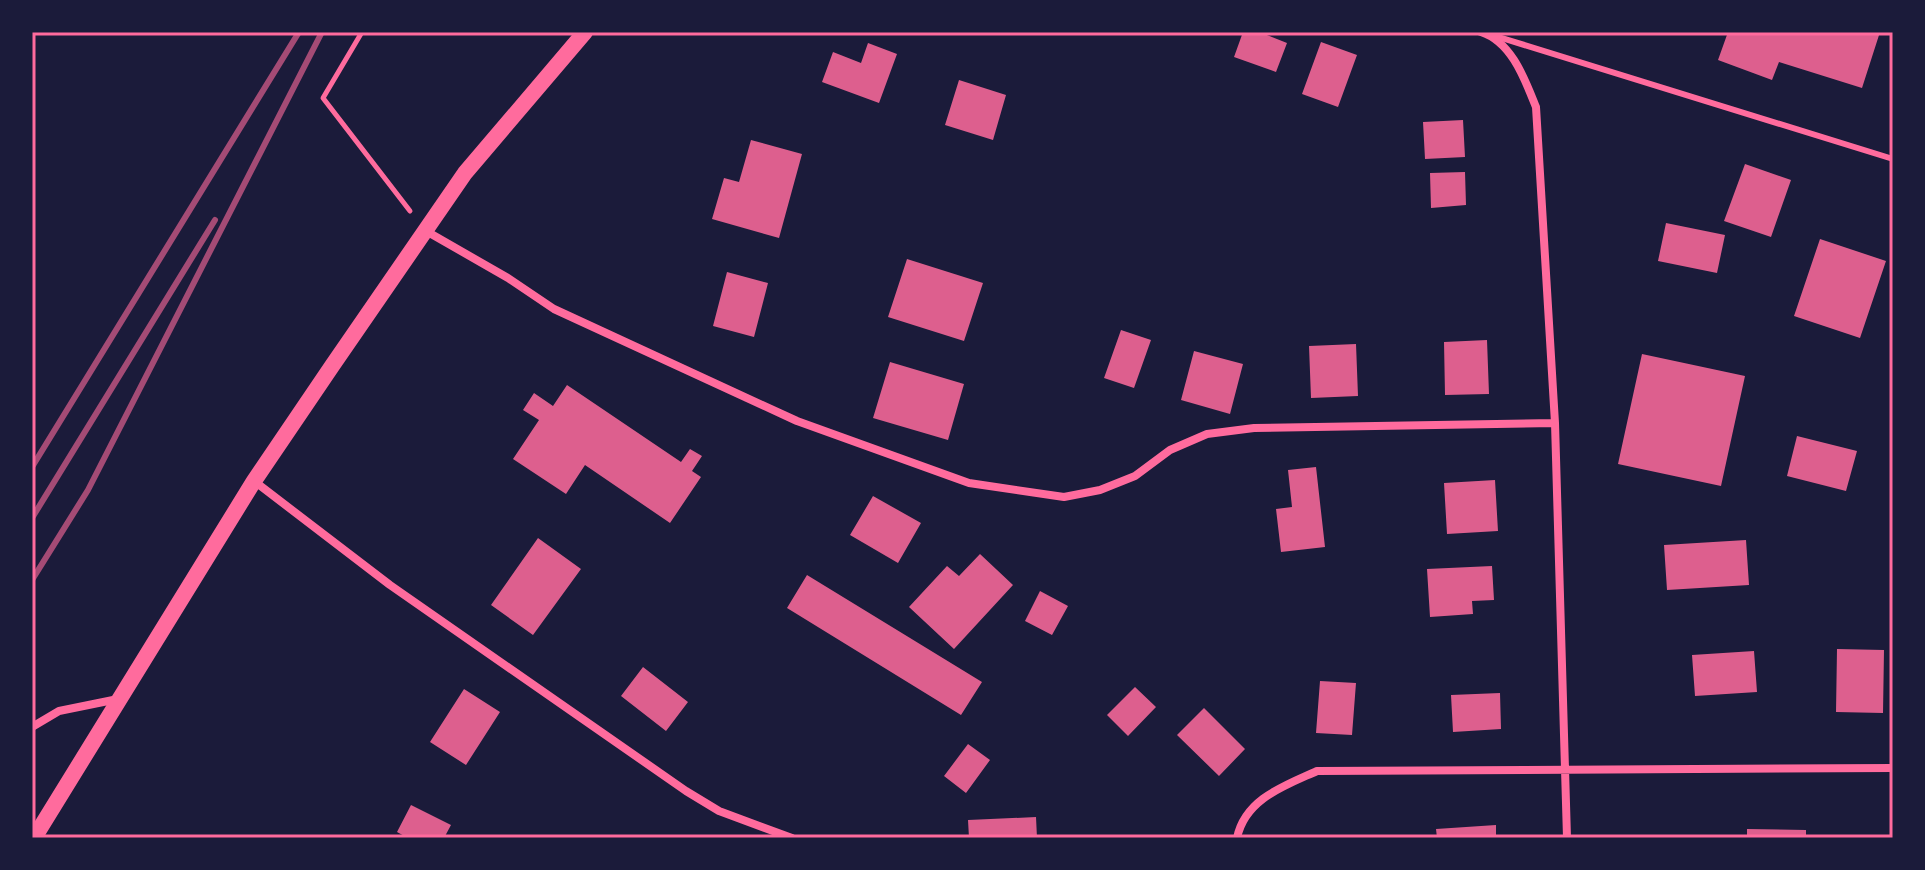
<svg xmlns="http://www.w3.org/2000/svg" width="1925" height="870" font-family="'Fira Sans',sans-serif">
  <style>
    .building { fill: #dd5f8e }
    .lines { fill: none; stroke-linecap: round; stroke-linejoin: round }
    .path { stroke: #ff6b9d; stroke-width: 5 }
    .service { stroke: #ff6b9d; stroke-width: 6 }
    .minor { stroke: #ff6b9d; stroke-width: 8 }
    .secondary { stroke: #ff6b9d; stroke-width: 16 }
    .rail { stroke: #a44b75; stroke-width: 6 }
    .neatline { fill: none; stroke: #ff6b9d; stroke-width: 3 }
  </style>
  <rect width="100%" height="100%" fill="#1b1b3a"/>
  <path class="building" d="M1243,32H1259L1287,43L1276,72L1234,57Z
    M1728,32H1880L1862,88L1779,62L1772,80L1718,60Z
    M1321,42L1357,55L1338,107L1302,94Z
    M868,43L897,54L879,103L822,82L833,52L861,63Z
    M959,80L1006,95L993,140L945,125Z
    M1463,120L1465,157L1425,159L1423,122Z
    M751,140L802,154L779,238L712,219L724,178L739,182Z
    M1745,164L1791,180L1771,237L1724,221Z
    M1465,172L1466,205L1431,208L1430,173Z
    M1666,223L1725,235L1717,273L1658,261Z
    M1820,239L1886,261L1860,338L1794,316Z
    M907,259L983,283L964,341L888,317Z
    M727,272L768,283L754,337L713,326Z
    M1121,330L1151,340L1134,388L1104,378Z
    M1487,340L1489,394L1445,395L1444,342Z
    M1356,344L1358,396L1311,398L1309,346Z
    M1194,351L1243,364L1230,414L1181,400Z
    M1642,354L1745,376L1721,486L1618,464Z
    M890,362L964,384L948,440L873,418Z
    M567,385L681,462L690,449L702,456L692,471L701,477L670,523L585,465L566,494L513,459L539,420L523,410L534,393L553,406Z
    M1797,436L1857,451L1846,491L1787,476Z
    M1316,467L1325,547L1281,552L1276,509L1292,507L1288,470Z
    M1495,480L1498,531L1447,534L1444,483Z
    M873,496L921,523L898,563L850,535Z
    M538,538L581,569L533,635L491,605Z
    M1746,540L1749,585L1667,590L1664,545Z
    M980,554L1013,585L954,649L909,607L947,566L959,576Z
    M1492,566L1494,600L1472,601L1473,614L1430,617L1427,569Z
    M807,575L982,682L961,715L787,608Z
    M1040,591L1068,606L1052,635L1025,621Z
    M1837,649L1884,650L1883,713L1836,712Z
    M1754,651L1757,692L1695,696L1692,655Z
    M643,667L688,702L666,731L621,696Z
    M1320,681L1356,683L1352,735L1316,733Z
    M1135,687L1156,707L1128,736L1107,715Z
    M464,689L500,712L466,765L430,742Z
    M1500,693L1501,729L1453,732L1451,695Z
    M1204,708L1245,749L1219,776L1177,735Z
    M968,744L990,760L966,793L944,776Z
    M411,805L451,825L444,838H408L397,832Z
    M1036,817L1037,838H969L968,820Z
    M1496,825V838H1437L1436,829Z
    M1747,829L1806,830V838H1747Z"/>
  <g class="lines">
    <path class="path" d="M362,32L323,98L410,211"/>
    <path class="service" d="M1492,35L1893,159"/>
    <path class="minor" d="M1481,32C1512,42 1525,80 1536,107L1555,423L1567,838
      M426,231L508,278L554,309L797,421L969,483L1064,497L1100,490L1135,476L1170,450L1207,434L1254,428L1555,423
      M254,481L390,585L686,791L719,811L792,838
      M32,727L59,711L118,699
      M1237,838C1245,799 1284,786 1317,771L1893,768"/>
    <path class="secondary" d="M34,838L254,481L332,366L465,173L585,32"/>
    <path class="rail" d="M32,467L299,32
      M32,518L215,220
      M32,580L88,490L322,32"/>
  </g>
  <rect width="1925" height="870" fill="none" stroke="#1b1b3a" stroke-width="68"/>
  <rect x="34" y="34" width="1857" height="802" class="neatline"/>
</svg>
